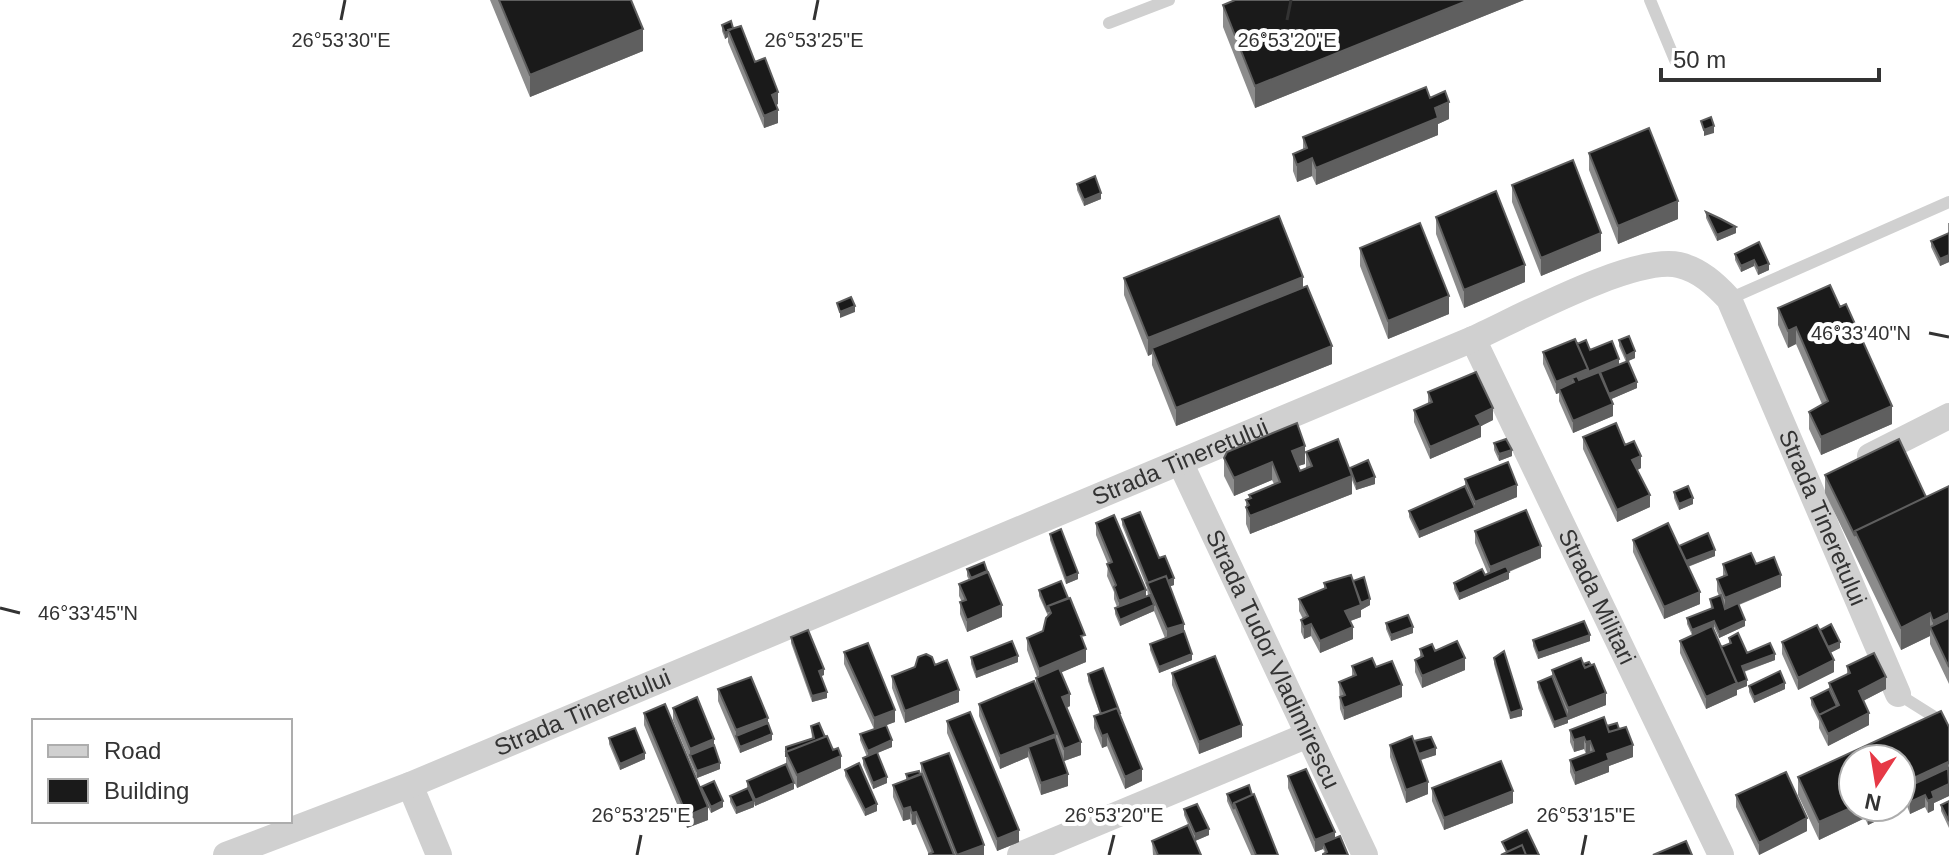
<svg xmlns="http://www.w3.org/2000/svg" width="1949" height="855" font-family="Arial,sans-serif">
  <style>
    .lines { fill: none; stroke-linecap: round; stroke-linejoin: round }
    .lane { stroke: #d0d0d0; stroke-width: 12 }
    .street { stroke: #d0d0d0; stroke-width: 26 }
    .wall { fill: #8c8c8c }
    .shaded-wall { fill: #5f5f5f }
    .building { fill: #1a1a1a; stroke: #5f5f5f; stroke-width: 2 }
    .ticks { fill: none; stroke: #333; stroke-width: 3 }
    .labels { text-anchor: middle; stroke-width: 8; stroke-linejoin: round; paint-order: stroke }
    .street-label { font-size: 24px; fill: #333; stroke: #fff }
    .ticks-label { font-size: 20px; text-anchor: middle; fill: #333; stroke: #fff; stroke-width: 8; stroke-linejoin: round; paint-order: stroke }
  </style>
  <rect width="100%" height="100%" fill="#fff"/>
  <g class="lines">
    <path class="lane" d="M1650,0L1675,60
      M1109,23L1169,0
      M1729,299L1949,202
      M1898,694L1933,716L1949,746"/>
    <g class="street">
      <path id="s1" d="M1473,339L1721,855"/>
      <path d="M1870,456L1949,416"/>
      <path id="s2" d="M1180,462L1365,855"/>
      <path d="M410,785L439,855"/>
      <path id="s3" d="M226,855L410,785L1473,339C1519,318 1634,255 1679,265C1700,270 1715,284 1729,299L1898,694"/>
      <path d="M1020,855L1308,735"/>
    </g>
  </g>
  <path class="wall" d="M490,0H631L643,51L530,97Z
    M1235,0H1524L1255,108L1223,27V5Z
    M722,25L733,29L755,62L778,104L776,105L778,123L764,128L728,42V37L725,39L722,31Z
    M1430,98L1449,119L1438,124V135L1316,185L1312,176L1297,182L1293,171V154L1303,149V137Z
    M1589,153L1678,219L1618,244L1589,170Z
    M1077,184L1101,199L1084,206L1077,190Z
    M1512,185L1601,251L1541,276L1512,202Z
    M1706,212L1736,233L1717,241L1706,218Z
    M1436,217L1525,282L1464,308L1436,234Z
    M1948,223H1949V262L1940,266L1931,247V241L1948,233Z
    M1360,248L1449,314L1388,339L1360,266Z
    M1735,254L1769,264V270L1758,275L1754,266L1741,272L1735,260Z
    M1124,278L1303,287L1332,364L1176,426L1152,365V354L1148,356L1124,295Z
    M1840,307L1892,424L1821,455L1809,429V412L1822,404L1796,344L1788,348L1778,325V308Z
    M1619,340L1635,358L1626,362L1619,346Z
    M1577,344L1619,365L1637,388L1611,399L1613,416L1573,433L1559,401V393L1556,394L1543,364V352Z
    M1428,392L1493,420L1481,426V437L1430,459L1414,422V410L1428,404Z
    M1583,437L1625,445L1641,468L1637,470L1650,507L1617,522L1583,449Z
    M1494,443L1512,456L1499,461L1494,450Z
    M1306,452L1350,470L1375,484L1356,490L1352,480V494L1250,534L1246,524V500L1249,499V495L1274,484L1272,480L1234,496L1224,476V458L1305,464L1298,466L1300,471L1306,468Z
    M1825,475L1926,497L1949,486V684L1930,644V636L1901,650L1825,493Z
    M1465,479L1517,497L1419,538L1409,517V511L1465,486Z
    M1674,492L1693,504L1679,510L1674,498Z
    M1122,519L1159,558L1174,585L1170,586L1192,660L1159,673L1150,650V644L1165,638L1154,611L1120,626L1115,614V608L1117,607L1114,599V592L1107,576L1108,564L1096,535V523L1146,596H1148L1147,588L1122,525Z
    M1475,531L1541,558L1509,572V579L1459,600L1454,589V583L1488,574L1475,543Z
    M1050,534L1078,579L1066,584L1050,540Z
    M1633,540L1679,546L1715,556L1688,567L1700,604L1664,619L1633,552Z
    M1723,564H1756L1781,587L1739,605L1745,626L1719,638L1714,627L1713,628L1721,647L1729,644V638L1747,653L1775,660L1744,672L1747,686L1737,690V695L1706,709L1680,653V641L1692,635L1687,624V618L1711,609L1710,599L1719,596L1717,591V579L1723,577Z
    M967,569L987,573L1002,617L967,632L960,614V602H962L959,596V584L969,580L967,576Z
    M1353,581L1370,605L1361,610V617L1350,621L1353,639L1320,653L1311,636L1304,639L1301,632V620L1303,619L1299,611V599L1324,589V583Z
    M1039,590L1085,645L1086,662L1061,672L1070,706L1067,708L1081,755L1064,761L1059,748L1068,786L1041,795L1028,757L1000,769L979,716V704L1036,684V678L1037,677L1027,650V638L1043,631L1048,616L1039,596Z
    M1386,623L1413,633L1391,641L1386,629Z
    M1819,630L1840,648L1830,653L1834,672L1798,690L1782,654V642Z
    M791,637L824,675L821,676L827,698L812,702L791,643Z
    M1533,640L1590,641L1538,659L1533,646Z
    M1420,649L1435,651L1465,670L1422,688L1415,672V660L1420,657Z
    M844,652L895,722L886,725L892,747L877,753L887,783L873,789L863,765V758L867,757L860,740V734L874,729L844,664Z
    M971,657L1018,662L976,678L971,664Z
    M1494,658L1522,716L1510,719L1494,664Z
    M935,665L959,702L905,723L892,688V676Z
    M1352,666L1376,667L1402,697L1344,720L1340,709L1339,682L1352,677Z
    M1847,666L1886,689L1863,701L1869,725L1828,746L1819,728V721L1811,705V698L1829,689V683L1847,675Z
    M1552,670L1606,705L1568,720V723L1554,728L1538,688V682L1552,676Z
    M1172,673L1242,737L1199,754L1172,685Z
    M1088,674L1120,716L1142,781L1125,789L1107,746L1102,748L1094,728V716L1100,714L1088,681Z
    M1749,686L1785,689L1754,703L1749,692Z
    M718,689L768,723L772,740L740,753L718,701Z
    M673,708L714,745L720,769L697,778L673,720Z
    M644,713L701,792V787L723,807L711,813L706,803L708,820L687,828L644,725Z
    M947,721L1019,842L997,851L947,733Z
    M811,726L825,737L841,768L797,788L786,764V747L812,738Z
    M1607,726L1633,757L1609,766V772L1575,785L1570,772V760L1586,754L1584,749L1574,752L1570,742V730Z
    M1949,727V796L1934,803V810L1928,813L1925,807L1910,814L1907,806L1868,825L1865,818L1819,840L1798,795V777Z
    M609,738L645,759L620,770L609,744Z
    M1414,741L1436,755L1421,760L1428,794L1406,803L1390,757V745Z
    M921,763L984,855H929L916,824L912,825L910,819L903,821L893,797V785L906,780V774H921Z
    M845,770L877,811L865,816L845,776Z
    M1288,776L1335,838L1348,855L1325,853L1323,849L1315,852L1288,788Z
    M747,781L794,789L755,806L754,804V807L736,814L730,802V796L747,788Z
    M1432,788L1513,803L1444,830L1432,801Z
    M1227,794L1252,795L1278,855H1251L1227,801Z
    M1736,795L1807,831L1759,855L1736,807Z
    M1949,801V828L1941,811V805Z
    M1184,809L1209,835L1195,841L1184,815Z
    M1152,841L1201,855H1153Z"/>
  <path class="shaded-wall" d="M1469,0H1524L1255,108V86Z
    M643,29V51L530,97V75Z
    M728,31V37L725,39V33Z
    M778,92V104L772,107V95Z
    M1449,102V119L1438,124V135L1316,185V168Z
    M778,110V123L764,128V116Z
    M1714,126V133L1704,136V130Z
    M1312,158V176L1297,182V165Z
    M1101,193V199L1084,206V200Z
    M1678,201V219L1618,244V226Z
    M1736,227V233L1717,241V235Z
    M1601,233V251L1541,276V258Z
    M1949,255V262L1940,266V259Z
    M1754,260V266L1741,272V266Z
    M1769,264V270L1758,275V268Z
    M1525,265V282L1464,308V290Z
    M1303,277V294L1152,348V354L1148,356V338Z
    M1449,296V314L1388,339V321Z
    M855,306V312L840,318V312Z
    M1796,327V344L1788,348V331Z
    M1332,346V364L1176,426V408Z
    M1635,351V358L1626,362V356Z
    M1619,359V366L1574,382L1572,378V387L1559,389V393L1556,394V382L1588,369Z
    M1637,382V388L1607,401V395Z
    M1613,404V416L1573,433V421Z
    M1892,406V424L1821,455V437Z
    M1493,408V420L1481,426V437L1430,459V447L1476,416Z
    M1305,446V464L1292,468V451Z
    M1512,450V456L1499,461V454Z
    M1641,456V468L1632,473V460Z
    M1272,462V480L1234,496V478Z
    M1352,476V494L1250,534V516Z
    M1375,477V484L1356,490V484Z
    M1517,485V497L1419,538V532L1475,508V502Z
    M1650,495V507L1617,522V510Z
    M1693,498V504L1679,510V504Z
    M1541,546V558L1490,579V567Z
    M1715,550V556L1684,568V562Z
    M1509,572V579L1459,600V594Z
    M1078,573V579L1066,584V578Z
    M1781,575V587L1725,610V598Z
    M1174,578V585L1152,593L1150,588Z
    M1146,590V602L1119,613V601Z
    M1700,592V604L1664,619V607Z
    M1370,599V605L1361,610V617L1345,623V611Z
    M1002,605V617L967,632V620Z
    M1154,605V611L1120,626V620Z
    M1930,613V636L1901,650V628Z
    M1949,613V635H1933V621Z
    M1745,620V626L1719,638V632Z
    M1714,621V627L1692,636V630Z
    M1184,624V636L1167,642V629Z
    M1311,624V636L1304,639V627Z
    M1353,627V639L1320,653V641Z
    M1413,627V633L1391,641V635Z
    M1590,635V641L1538,659V653Z
    M1840,642V648L1826,655V649Z
    M1086,649V662L1039,682V669Z
    M1192,654V660L1159,673V667Z
    M1775,654V660L1742,672V666Z
    M1018,656V662L976,678V672Z
    M1465,658V670L1422,688V676Z
    M1834,660V672L1798,690V678Z
    M824,669V675L819,677V671Z
    M1886,677V689L1859,703V691Z
    M1747,680V686L1737,690V695L1706,709V697L1737,683Z
    M1785,683V689L1754,703V697Z
    M1402,685V697L1344,720V708Z
    M959,690V702L905,723V711Z
    M827,692V698L812,702V696Z
    M1606,693V705L1568,720V723L1554,728V722L1568,717V708Z
    M1070,694V706L1062,709V697Z
    M1522,709V716L1510,719V713Z
    M895,710V722L874,730V718Z
    M1869,713V725L1828,746V734Z
    M768,718V730L736,736V730Z
    M1242,725V737L1199,754V742Z
    M772,734V740L740,753V747Z
    M1056,734V746L1028,747V757L1000,769V756Z
    M1107,734V746L1102,748V736Z
    M1584,737V749L1574,752V740Z
    M714,739V751L690,755V749Z
    M892,740V747L868,757V751Z
    M1590,741V753L1586,754V742Z
    M1081,742V755L1064,761V749Z
    M1633,745V757L1609,766V772L1575,785V773L1607,754Z
    M1436,748V755L1417,761V755Z
    M645,753V759L620,770V764Z
    M841,756V768L797,788V775Z
    M1948,762V780L1907,794V806L1868,825V813L1865,807H1901V784Z
    M720,763V769L697,778V771Z
    M1142,769V781L1125,789V777Z
    M1068,774V786L1041,795V783Z
    M887,777V783L873,789V783Z
    M1428,782V794L1406,803V790Z
    M794,783V789L755,806V800Z
    M1949,784V796L1934,803V810L1928,813V801L1932,792Z
    M1513,791V803L1444,830V818Z
    M1925,795V807L1910,814V802Z
    M723,801V807L711,813V807Z
    M754,801V807L736,814V808Z
    M877,804V811L865,816V810Z
    M708,807V820L687,828V816Z
    M910,807V819L903,821V809Z
    M1853,807H1865V818L1819,840V822Z
    M916,812V824L912,825V813Z
    M1807,818V831L1759,855V843Z
    M1209,829V835L1195,841V834Z
    M1019,830V842L997,851V839Z
    M1335,832V844L1323,843V849L1315,852V840Z
    M984,845V855H957Z"/>
  <path class="building" d="M499,0H631L643,29L530,75Z
    M1235,0H1469L1255,86L1223,5Z
    M731,21L733,28L725,33L722,25Z
    M741,26L755,62L765,58L778,92L772,95L778,110L764,116L728,30Z
    M1426,87L1430,98L1445,91L1449,102L1435,108L1438,118L1316,168L1312,158L1297,165L1293,154L1307,148L1303,137Z
    M1711,117L1714,126L1704,130L1701,121Z
    M1649,128L1678,201L1618,226L1589,153Z
    M1573,160L1601,233L1541,258L1512,185Z
    M1095,176L1101,193L1084,200L1077,184Z
    M1496,191L1525,265L1464,290L1436,217Z
    M1706,212L1721,219L1736,227L1717,235Z
    M1279,216L1303,277L1148,338L1124,278Z
    M1420,223L1449,296L1388,321L1360,248Z
    M1949,233V255L1940,259L1931,241Z
    M1759,242L1769,264L1758,268L1754,260L1741,266L1735,254Z
    M1830,285L1840,307L1846,304L1892,406L1821,437L1809,412L1828,401L1796,327L1788,331L1778,308Z
    M1307,286L1332,346L1176,408L1152,348Z
    M851,297L855,306L840,312L837,303Z
    M1629,336L1635,351L1626,356L1619,340Z
    M1575,339L1588,369L1556,382L1543,352Z
    M1586,340L1590,350L1612,341L1619,359L1588,372V369L1577,344Z
    M1628,361L1637,382L1609,394L1600,372Z
    M1476,372L1493,408L1476,416L1481,425L1430,447L1414,410L1432,402L1428,392Z
    M1599,372L1613,404L1573,421L1559,389L1574,382L1572,378L1577,376L1579,380Z
    M1297,423L1305,446L1292,451L1300,471L1312,466L1306,452L1338,439L1352,476L1250,516L1246,507L1249,505L1246,500L1251,498L1249,495L1280,482L1272,462L1234,478L1224,458L1227,452Z
    M1616,423L1625,445L1634,441L1641,456L1632,460L1650,495L1617,510L1583,437Z
    M1506,439L1512,450L1499,454L1494,443Z
    M1899,439L1926,497L1855,531V536L1825,475Z
    M1368,460L1375,477L1356,484L1350,468Z
    M1508,462L1517,485L1475,502L1465,479Z
    M1465,486L1475,508L1419,532L1409,511Z
    M1688,486L1693,498L1679,504L1674,492Z
    M1949,486V613L1933,621L1930,613L1901,628L1855,531Z
    M1526,510L1541,546L1490,567L1475,531Z
    M1140,512L1159,558L1165,556L1174,578L1168,581L1166,576L1148,583L1122,519Z
    M1114,515L1146,590L1119,601L1114,587L1116,585L1107,564L1112,562L1096,523Z
    M1668,523L1700,592L1664,607L1633,540Z
    M1061,529L1078,573L1066,578L1050,534Z
    M1708,533L1715,550L1686,561L1679,546Z
    M1751,553L1756,564L1774,557L1781,575L1725,598L1717,579L1727,575L1723,564Z
    M984,562L987,571L971,578L967,569Z
    M1506,566L1509,572L1459,594L1454,583L1482,569L1485,575Z
    M988,572L1002,605L967,620L960,602L966,600L959,584Z
    M1351,575L1361,605L1345,611L1353,627L1320,641L1311,624L1304,627L1301,620L1308,616L1299,599L1326,588L1324,583Z
    M1166,576L1184,624L1167,629L1147,583Z
    M1364,577L1370,599L1361,603L1353,581Z
    M1061,581L1068,598L1048,606V612L1039,590Z
    M1150,595L1154,605L1120,620L1115,608Z
    M1721,595L1725,609L1738,603L1745,620L1719,632L1714,621L1692,630L1687,618L1713,608L1710,599Z
    M1070,598L1085,635L1081,636L1086,649L1039,669L1027,638L1043,631L1046,618L1051,613L1048,606Z
    M1408,615L1413,627L1391,635L1386,623Z
    M1949,618V667L1930,627Z
    M1584,621L1590,635L1538,653L1533,640Z
    M1831,624L1840,642L1828,647L1820,630Z
    M1817,625L1834,660L1798,678L1782,642Z
    M1712,626L1737,683L1706,697L1680,641Z
    M808,630L824,669L819,671L827,692L812,696L791,637Z
    M1184,631L1192,654L1159,667L1150,644Z
    M1738,633L1747,653L1770,643L1775,654L1742,666L1747,680L1737,684L1721,647L1731,643L1729,638Z
    M1012,641L1018,656L976,672L971,657Z
    M1457,641L1465,658L1422,676L1415,660L1423,656L1420,649L1432,644L1435,651Z
    M868,643L895,710L874,718L844,652Z
    M1504,651L1522,709L1510,713L1494,658Z
    M1874,653L1886,677L1859,691L1869,713L1828,734L1819,715L1839,705L1829,683L1850,673L1847,666Z
    M926,654L932,657L935,665L947,660L959,690L905,711L892,676L915,667L918,657Z
    M1215,656L1242,725L1199,742L1172,673Z
    M1372,658L1376,667L1392,661L1402,685L1344,708L1340,697L1345,695L1339,682L1356,675L1352,666Z
    M1581,658L1585,668L1594,664L1606,693L1568,708L1552,670Z
    M1589,662L1591,665L1585,668L1583,664Z
    M1059,668L1070,694L1062,697L1081,742L1064,749L1036,678Z
    M1103,668L1120,713H1119L1117,708L1101,714L1088,674Z
    M1780,671L1785,683L1754,697L1749,686Z
    M1552,676L1568,717L1554,722L1538,682Z
    M751,677L768,718L736,730L718,689Z
    M1034,681L1056,734L1000,756L979,704Z
    M1829,689L1837,706L1819,715L1811,698Z
    M697,697L714,739L690,749L673,708Z
    M665,704L708,807L687,816L644,713Z
    M1117,708L1142,769L1125,777L1107,734L1102,736L1094,716Z
    M1941,711L1949,727V764L1948,762L1901,784V759H1853V807L1819,822L1798,777Z
    M970,712L1019,830L997,839L947,721Z
    M1604,717L1609,732L1626,727L1633,745L1607,754L1609,760L1575,773L1570,760L1594,751L1590,741L1586,742L1584,737L1574,740L1570,730Z
    M768,723L772,734L740,747L736,736Z
    M819,723L825,737L786,752V757V747L814,738L811,726Z
    M1617,723L1619,729L1609,732L1607,726Z
    M886,725L892,740L868,751L860,734Z
    M635,728L645,753L620,764L609,738Z
    M827,736L833,750L838,748L841,756L797,775L786,752Z
    M1412,736L1428,782L1406,790L1390,745Z
    M1055,737L1068,774L1041,783L1028,747Z
    M1431,737L1436,748L1419,754L1414,741Z
    M714,745L720,763L697,771L690,755Z
    M877,752L887,777L873,783L863,758Z
    M949,753L984,845L957,855L921,763Z
    M1501,761L1513,791L1444,818L1432,788Z
    M859,763L877,804L865,810L845,770Z
    M786,764L794,783L755,800L747,781Z
    M1948,768L1949,784L1932,792L1934,798L1928,801L1925,795L1910,802L1907,794L1901,797V790Z
    M1306,769L1335,832L1315,840L1288,776Z
    M919,771L920,774L908,779L906,774Z
    M1786,772L1807,818L1759,843L1736,795Z
    M922,774L954,855H929V854L933,852L916,812L912,813L910,807L903,809L893,785Z
    M714,781L723,801L711,807L701,787Z
    M1249,785L1252,795L1234,803V809L1227,794Z
    M748,788L754,801L736,808L730,796Z
    M1254,794L1278,855H1256L1234,803Z
    M1949,801V821L1941,805Z
    M1197,804L1209,829L1195,834L1184,809Z
    M1865,807H1879L1868,813Z
    M1188,825L1201,855H1158L1152,841Z
    M1527,830L1539,855H1526L1522,845L1507,852L1502,842Z
    M1340,836L1348,855H1323V854L1327,852L1323,843Z
    M1686,841L1692,855H1653Z
    M1522,845L1526,855H1501Z"/>
  <path class="ticks" d="M341,20L345,0M814,20L818,0M1287,20L1291,0M1929,333L1949,337M0,608L20,613M637,855L641,835M1109,855L1114,835M1582,855L1586,835"/>
  <g class="labels">
    <g class="street-label">
      <text dy="8" stroke="none"><textPath href="#s3" startOffset="1032">Strada Tineretului</textPath></text>
      <text dy="8" stroke="none"><textPath href="#s3" startOffset="1870">Strada Tineretului</textPath></text>
      <text dy="8" stroke="none"><textPath href="#s1" startOffset="286">Strada Militari</textPath></text>
      <text dy="8" stroke="none"><textPath href="#s2" startOffset="218">Strada Tudor Vladimirescu</textPath></text>
      <text dy="8" stroke="none"><textPath href="#s3" startOffset="384">Strada Tineretului</textPath></text>
    </g>
  </g>
  <g class="ticks-label">
    <text x="341" y="47">26°53'30"E</text>
    <text x="814" y="47">26°53'25"E</text>
    <text x="1287" y="47">26°53'20"E</text>
    <text x="1861" y="340">46°33'40"N</text>
    <text x="88" y="620">46°33'45"N</text>
    <text x="641" y="822">26°53'25"E</text>
    <text x="1114" y="822">26°53'20"E</text>
    <text x="1586" y="822">26°53'15"E</text>
  </g>
  <rect x="32" y="719" width="260" height="104" fill="#ffffff" stroke="#adadad" stroke-width="2"/>
  <rect x="48" y="745" width="40" height="12" fill="#d0d0d0" stroke="#adadad" stroke-width="2"/>
  <text x="104" y="759" font-size="24" fill="#333333">Road</text>
  <rect x="48" y="779" width="40" height="24" fill="#1a1a1a" stroke="#adadad" stroke-width="2"/>
  <text x="104" y="799" font-size="24" fill="#333333">Building</text>
  <g transform="translate(1877 783) rotate(192)"><circle r="38" fill="#ffffff" stroke="#adadad" stroke-width="2"/>
  <path d="M0-6L14 30L0 20L-14 30Z" fill="#e63946"/>
  <text y="-12" font-size="22" font-weight="bold" text-anchor="middle" fill="#333333">N</text>
  </g>
  <path d="M1661 68v12h218v-12" fill="none" stroke="#333333" stroke-width="4"/>
  <text x="1673" y="68" font-size="24" fill="#333333" stroke="#ffffff" stroke-width="6" paint-order="stroke">50 m</text>
</svg>
